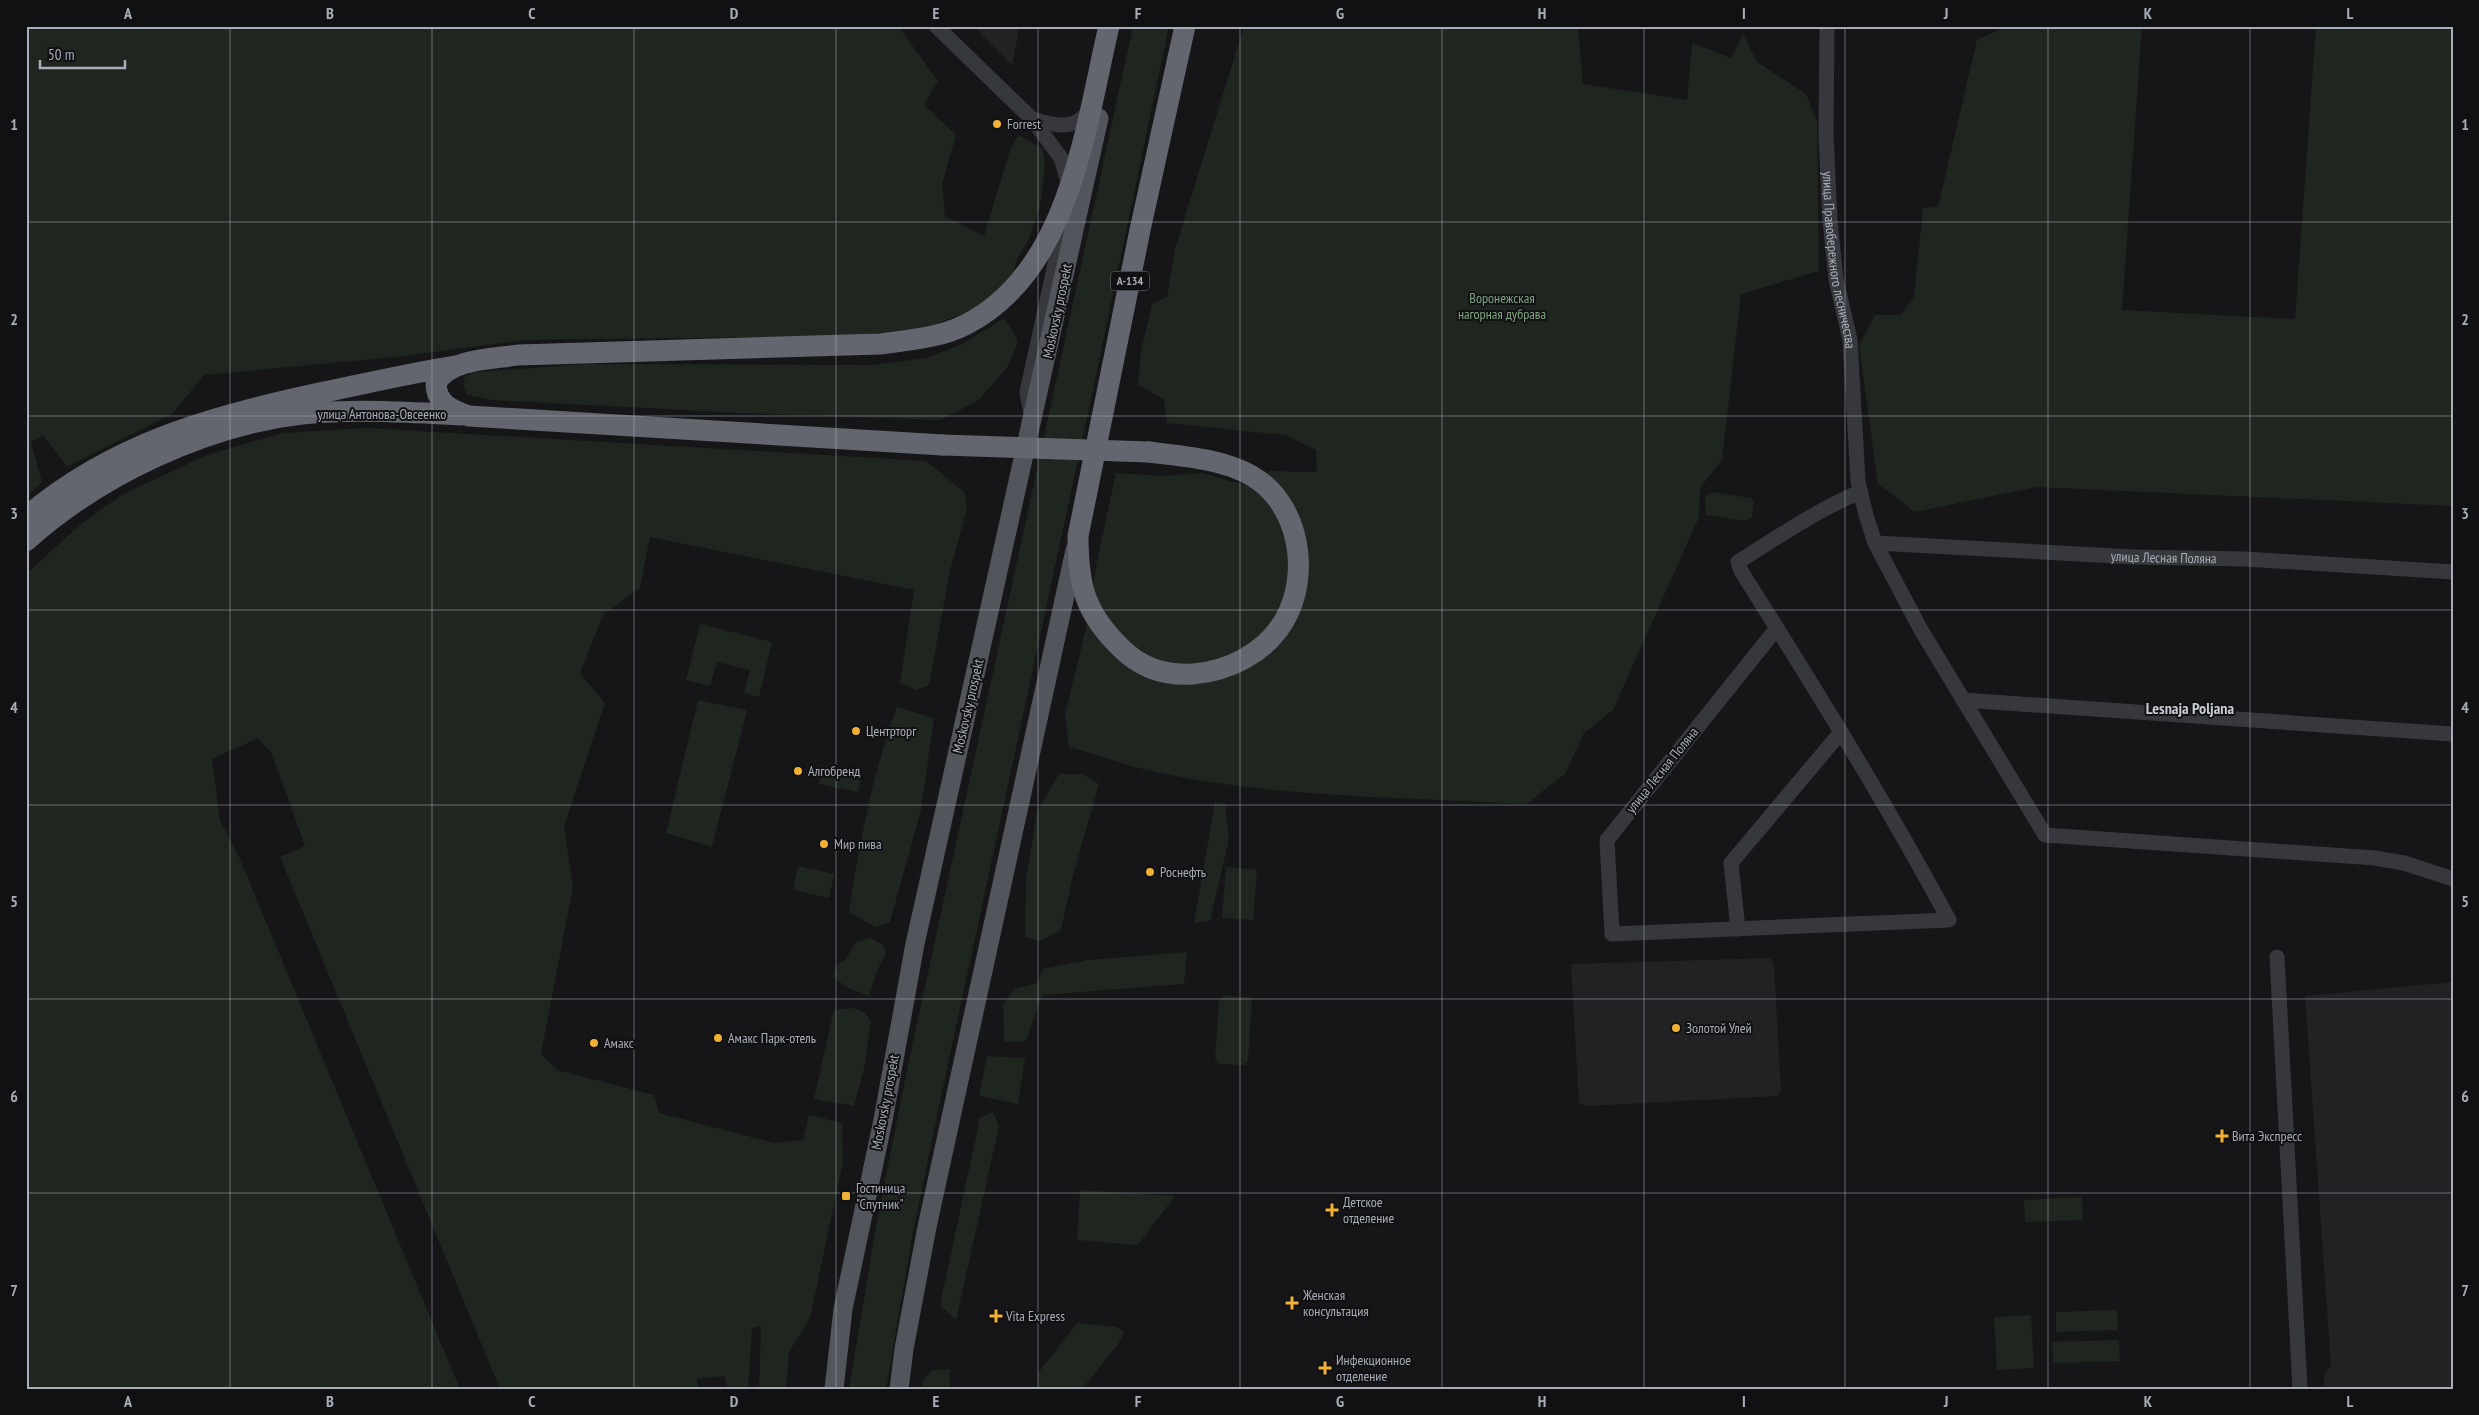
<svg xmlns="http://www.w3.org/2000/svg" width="2479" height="1415" font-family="'PT Sans Narrow',sans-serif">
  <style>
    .built { fill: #222225 }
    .green { fill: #1e261f }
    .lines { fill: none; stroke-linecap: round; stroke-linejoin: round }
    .minor { stroke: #37383d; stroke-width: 15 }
    .major { stroke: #53555c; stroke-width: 19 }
    .highway { stroke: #63666e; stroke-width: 21 }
    .highway-bridge { stroke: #63666e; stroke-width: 21 }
    .grid { fill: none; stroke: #a8adb8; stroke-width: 1; stroke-opacity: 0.55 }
    .poi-dot { fill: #f2b134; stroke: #111113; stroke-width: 2 }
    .labels { text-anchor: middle; stroke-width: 4; stroke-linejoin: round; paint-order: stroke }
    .shield { fill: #111113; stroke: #7b7e86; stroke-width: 1 }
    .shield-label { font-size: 12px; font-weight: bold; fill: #a8adb8 }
    .poi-label { font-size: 14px; fill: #a8adb8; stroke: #111113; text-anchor: start }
    .street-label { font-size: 14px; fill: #a8adb8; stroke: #111113 }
    .park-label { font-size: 14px; fill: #7fa381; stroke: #111113 }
    .quarter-label { font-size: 16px; font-weight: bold; fill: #c9ccd4; stroke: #111113 }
    .neatline { fill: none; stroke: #a8adb8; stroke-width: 2 }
    .grid-label { font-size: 16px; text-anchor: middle; font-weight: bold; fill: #a8adb8 }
  </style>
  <rect width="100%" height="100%" fill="#161618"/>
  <path class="built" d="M973,26H1020L1012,65Z
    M1769,958L1774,963L1781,1091L1778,1096L1585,1106L1579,1103L1571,966L1573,964Z
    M2453,982V1389H2324V1375L2331,1366L2305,996Z"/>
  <path class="green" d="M26,26H898L938,81L924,105L956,135L942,184L945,216L984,236L1010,150L1018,135L1043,149L1045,166L1040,206L1029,239L1016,261L1013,277L994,294L970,311L928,327L852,336L526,340L396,357L204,375L172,414L67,467L43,435L31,442L42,482L26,498Z
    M1133,26H1169L1091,399L945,1078L913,1232L886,1389H849L876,1226L908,1065Z
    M1244,26H1578L1583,84L1687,100L1692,43L1731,58L1743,34L1757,62L1806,94L1817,122L1819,271L1741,294L1722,460L1700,488L1699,517L1613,710L1584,733L1565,774L1526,804C1403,797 1277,798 1156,772C1127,766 1098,755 1069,747L1065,715L1087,624L1097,561L1116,473L1163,476L1202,473L1241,484L1270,471L1317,472L1316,450L1285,435L1167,423L1164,399L1138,385L1141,351L1152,304L1167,297L1175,249Z
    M2007,26H2142L2122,310L2295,319L2316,26H2453V506L2037,487L1915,512L1878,484L1859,346L1875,315H1900L1914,297L1923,208L1938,207L1977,40Z
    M1003,319L1010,326L1018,341L1008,366L979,400L940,420L741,413L492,400L467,395L463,384L465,376L476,372L585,364L872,365L927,358L962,344Z
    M367,428L926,461L964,492L967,509L950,571L929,685L916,690L900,683L914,590L650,537L640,588L603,615L580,673L605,703L564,827L573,887L541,1054L557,1070L654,1095L659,1113L775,1143L803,1140L809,1115L842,1123L843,1162L810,1318L789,1352L786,1389H759L761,1326L752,1328L748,1389H728L724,1376L697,1379V1389H500L280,857L305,846L272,754L258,738L212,759L220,820L240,859L460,1389H26V574L81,524L123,494L207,455L283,433Z
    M1712,492L1751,498L1754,501L1752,517L1745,521L1706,515L1705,497Z
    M700,624L772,642L759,697L744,693L750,670L717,662L710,686L686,680Z
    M698,700L747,710L712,847L666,833Z
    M897,707L934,718L921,810L890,922L876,927L849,913C859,843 873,773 897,707Z
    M822,766L862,774L858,792L819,784Z
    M1059,774H1083L1099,784L1073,875L1061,930L1040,941L1025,937L1026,880L1037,811Z
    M1215,802L1225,804L1229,839L1210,921L1194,923Z
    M798,866L834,874L829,898L793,890Z
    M1226,867L1257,870L1253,920L1222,918Z
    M871,938L884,946L886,954L877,971L869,996L848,988L833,977L836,966L845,960L856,942Z
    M1187,952L1184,984L1042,995L1026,1041L1004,1042L1003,1005L1014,989L1037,983L1043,969L1087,960Z
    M1223,996L1248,997L1252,1001L1248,1061L1244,1065L1219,1064L1215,1059L1219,1001Z
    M855,1008L865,1013L871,1021L864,1069L854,1106L814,1099L834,1010Z
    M987,1056L1025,1058L1018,1104L979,1096Z
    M993,1112L999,1126L956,1320L940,1305L980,1118Z
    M1080,1190L1175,1196L1138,1245L1077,1240Z
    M2082,1197L2083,1220L2025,1222L2024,1200Z
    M2117,1310L2118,1330L2056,1332V1312Z
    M2031,1315L2034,1368L1997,1370L1994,1317Z
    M1077,1323L1117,1327L1124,1332L1121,1340L1082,1389H1038V1373Z
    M2119,1340L2120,1361L2053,1363L2052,1342Z
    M950,1369L949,1389H923V1380L932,1370Z"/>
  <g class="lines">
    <g class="minor">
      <path d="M936,26L1032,119L1061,158L1069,185"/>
      <path id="s1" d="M1827,26L1826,135L1830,221L1836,279L1850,340L1858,481L1866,515L1875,543L1921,630L2045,835L2375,858L2404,863L2453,879"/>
      <path d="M1032,119C1054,125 1073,132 1089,111"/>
      <path d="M1031,415L1027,392L1065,218"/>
      <path id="s2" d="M1875,543L2134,557L2245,559L2453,572"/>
      <path d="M1777,628L1607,840L1612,934L1949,920C1885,801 1813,685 1741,571L1738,562C1778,537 1817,510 1860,492"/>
      <path d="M1963,700L2453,734"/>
      <path d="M1738,929L1731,863L1841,732"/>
      <path d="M2277,957L2300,1389"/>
    </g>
    <path class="major" d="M834,1389L843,1309L883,1120L915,944L1099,118
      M899,1389L904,1349L927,1227L1075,550"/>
    <path class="highway" d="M943,445L469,416C452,410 436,404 436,383C450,358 494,359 518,355L880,344C909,340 939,338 965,325C1070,272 1085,128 1109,26
      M1149,452C1182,456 1223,459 1252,476C1300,504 1311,575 1284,621C1265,653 1229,671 1193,674C1165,676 1141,668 1121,648C1085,613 1078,586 1078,536L1140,230L1185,26
      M26,517C113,443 215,415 324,392C368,383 411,373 455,366
      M26,541C98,476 205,425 302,414C354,409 409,412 461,415"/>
    <path class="highway-bridge" d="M943,445L1149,452"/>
  </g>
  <path class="grid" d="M230,26V1389M432,26V1389M634,26V1389M836,26V1389M1038,26V1389M1240,26V1389M1442,26V1389M1644,26V1389M1845,26V1389M2048,26V1389M2250,26V1389M26,222H2453M26,416H2453M26,610H2453M26,805H2453M26,999H2453M26,1193H2453"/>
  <g class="poi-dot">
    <circle cx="997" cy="124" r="5"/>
    <circle cx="856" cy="731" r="5"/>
    <circle cx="798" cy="771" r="5"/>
    <circle cx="824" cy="844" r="5"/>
    <circle cx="1150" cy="872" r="5"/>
    <circle cx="1676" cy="1028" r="5"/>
    <circle cx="718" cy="1038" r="5"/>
    <circle cx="594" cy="1043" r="5"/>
    <path d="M2219.5 1128.5h5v5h5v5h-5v5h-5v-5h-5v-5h5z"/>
    <rect x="841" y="1191" width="10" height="10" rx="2.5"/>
    <path d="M1329.5 1202.5h5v5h5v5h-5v5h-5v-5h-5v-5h5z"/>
    <path d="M1289.5 1295.5h5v5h5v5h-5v5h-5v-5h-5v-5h5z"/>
    <path d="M993.5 1308.5h5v5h5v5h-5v5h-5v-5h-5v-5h5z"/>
    <path d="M1322.5 1360.5h5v5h5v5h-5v5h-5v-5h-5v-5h5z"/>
  </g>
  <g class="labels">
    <rect class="shield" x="1111" y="271.5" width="38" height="19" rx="4"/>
    <g class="shield-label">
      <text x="1130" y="285">А-134</text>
    </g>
    <g class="poi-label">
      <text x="1007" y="129">Forrest</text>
      <text x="866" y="736">Центрторг</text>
      <text x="808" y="776">Алгобренд</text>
      <text x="834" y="849">Мир пива</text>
      <text x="1160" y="877">Роснефть</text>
      <text x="1686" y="1033">Золотой Улей</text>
      <text x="728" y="1043">Амакс Парк-отель</text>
      <text x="604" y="1048">Амакс</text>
      <text x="2232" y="1141">Вита Экспресс</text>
      <text x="856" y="1193">Гостиница<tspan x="856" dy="16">"Спутник"</tspan></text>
      <text x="1343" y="1207">Детское<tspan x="1343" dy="16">отделение</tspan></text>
      <text x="1303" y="1300">Женская<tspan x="1303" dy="16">консультация</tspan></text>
      <text x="1006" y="1321">Vita Express</text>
      <text x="1336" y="1365">Инфекционное<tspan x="1336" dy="16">отделение</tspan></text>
    </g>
    <g class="street-label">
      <text dy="5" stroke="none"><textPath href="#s1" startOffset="235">улица Правобережного лесничества</textPath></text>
      <text transform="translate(1057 311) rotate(-78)" y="5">Moskovsky prospekt</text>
      <text x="382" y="419">улица Антонова-Овсеенко</text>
      <text dy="5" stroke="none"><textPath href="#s2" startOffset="289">улица Лесная Поляна</textPath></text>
      <text transform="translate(968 706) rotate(-77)" y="5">Moskovsky prospekt</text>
      <text transform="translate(1662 770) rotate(-51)" y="5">улица Лесная Поляна</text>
      <text transform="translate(885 1102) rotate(-79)" y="5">Moskovsky prospekt</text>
    </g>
    <g class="park-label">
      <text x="1502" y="303">Воронежская<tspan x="1502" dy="16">нагорная дубрава</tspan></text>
    </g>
    <g class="quarter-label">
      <text x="2190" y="714">Lesnaja Poljana</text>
    </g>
  </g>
  <rect width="2479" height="1415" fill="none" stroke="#111113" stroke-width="55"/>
  <path d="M40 60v8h85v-8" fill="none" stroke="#a8adb8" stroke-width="2.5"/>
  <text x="48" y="60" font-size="15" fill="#a8adb8" stroke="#111113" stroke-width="4" paint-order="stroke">50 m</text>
  <rect x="28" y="28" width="2424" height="1360" class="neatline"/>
  <g class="grid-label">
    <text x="128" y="19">A</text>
    <text x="330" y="19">B</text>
    <text x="532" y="19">C</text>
    <text x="734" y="19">D</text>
    <text x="936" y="19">E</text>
    <text x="1138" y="19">F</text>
    <text x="1340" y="19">G</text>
    <text x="1542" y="19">H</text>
    <text x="1744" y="19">I</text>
    <text x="1946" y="19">J</text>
    <text x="2148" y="19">K</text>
    <text x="2350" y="19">L</text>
    <text x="14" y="130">1</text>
    <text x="2465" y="130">1</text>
    <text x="14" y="325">2</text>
    <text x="2465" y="325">2</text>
    <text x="14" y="519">3</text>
    <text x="2465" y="519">3</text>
    <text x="14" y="713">4</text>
    <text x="2465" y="713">4</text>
    <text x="14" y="907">5</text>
    <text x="2465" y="907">5</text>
    <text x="14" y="1102">6</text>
    <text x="2465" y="1102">6</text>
    <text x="14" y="1296">7</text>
    <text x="2465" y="1296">7</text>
    <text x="128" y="1407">A</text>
    <text x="330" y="1407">B</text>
    <text x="532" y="1407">C</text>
    <text x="734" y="1407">D</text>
    <text x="936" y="1407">E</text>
    <text x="1138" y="1407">F</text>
    <text x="1340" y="1407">G</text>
    <text x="1542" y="1407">H</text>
    <text x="1744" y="1407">I</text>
    <text x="1946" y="1407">J</text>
    <text x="2148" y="1407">K</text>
    <text x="2350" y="1407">L</text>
  </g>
</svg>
